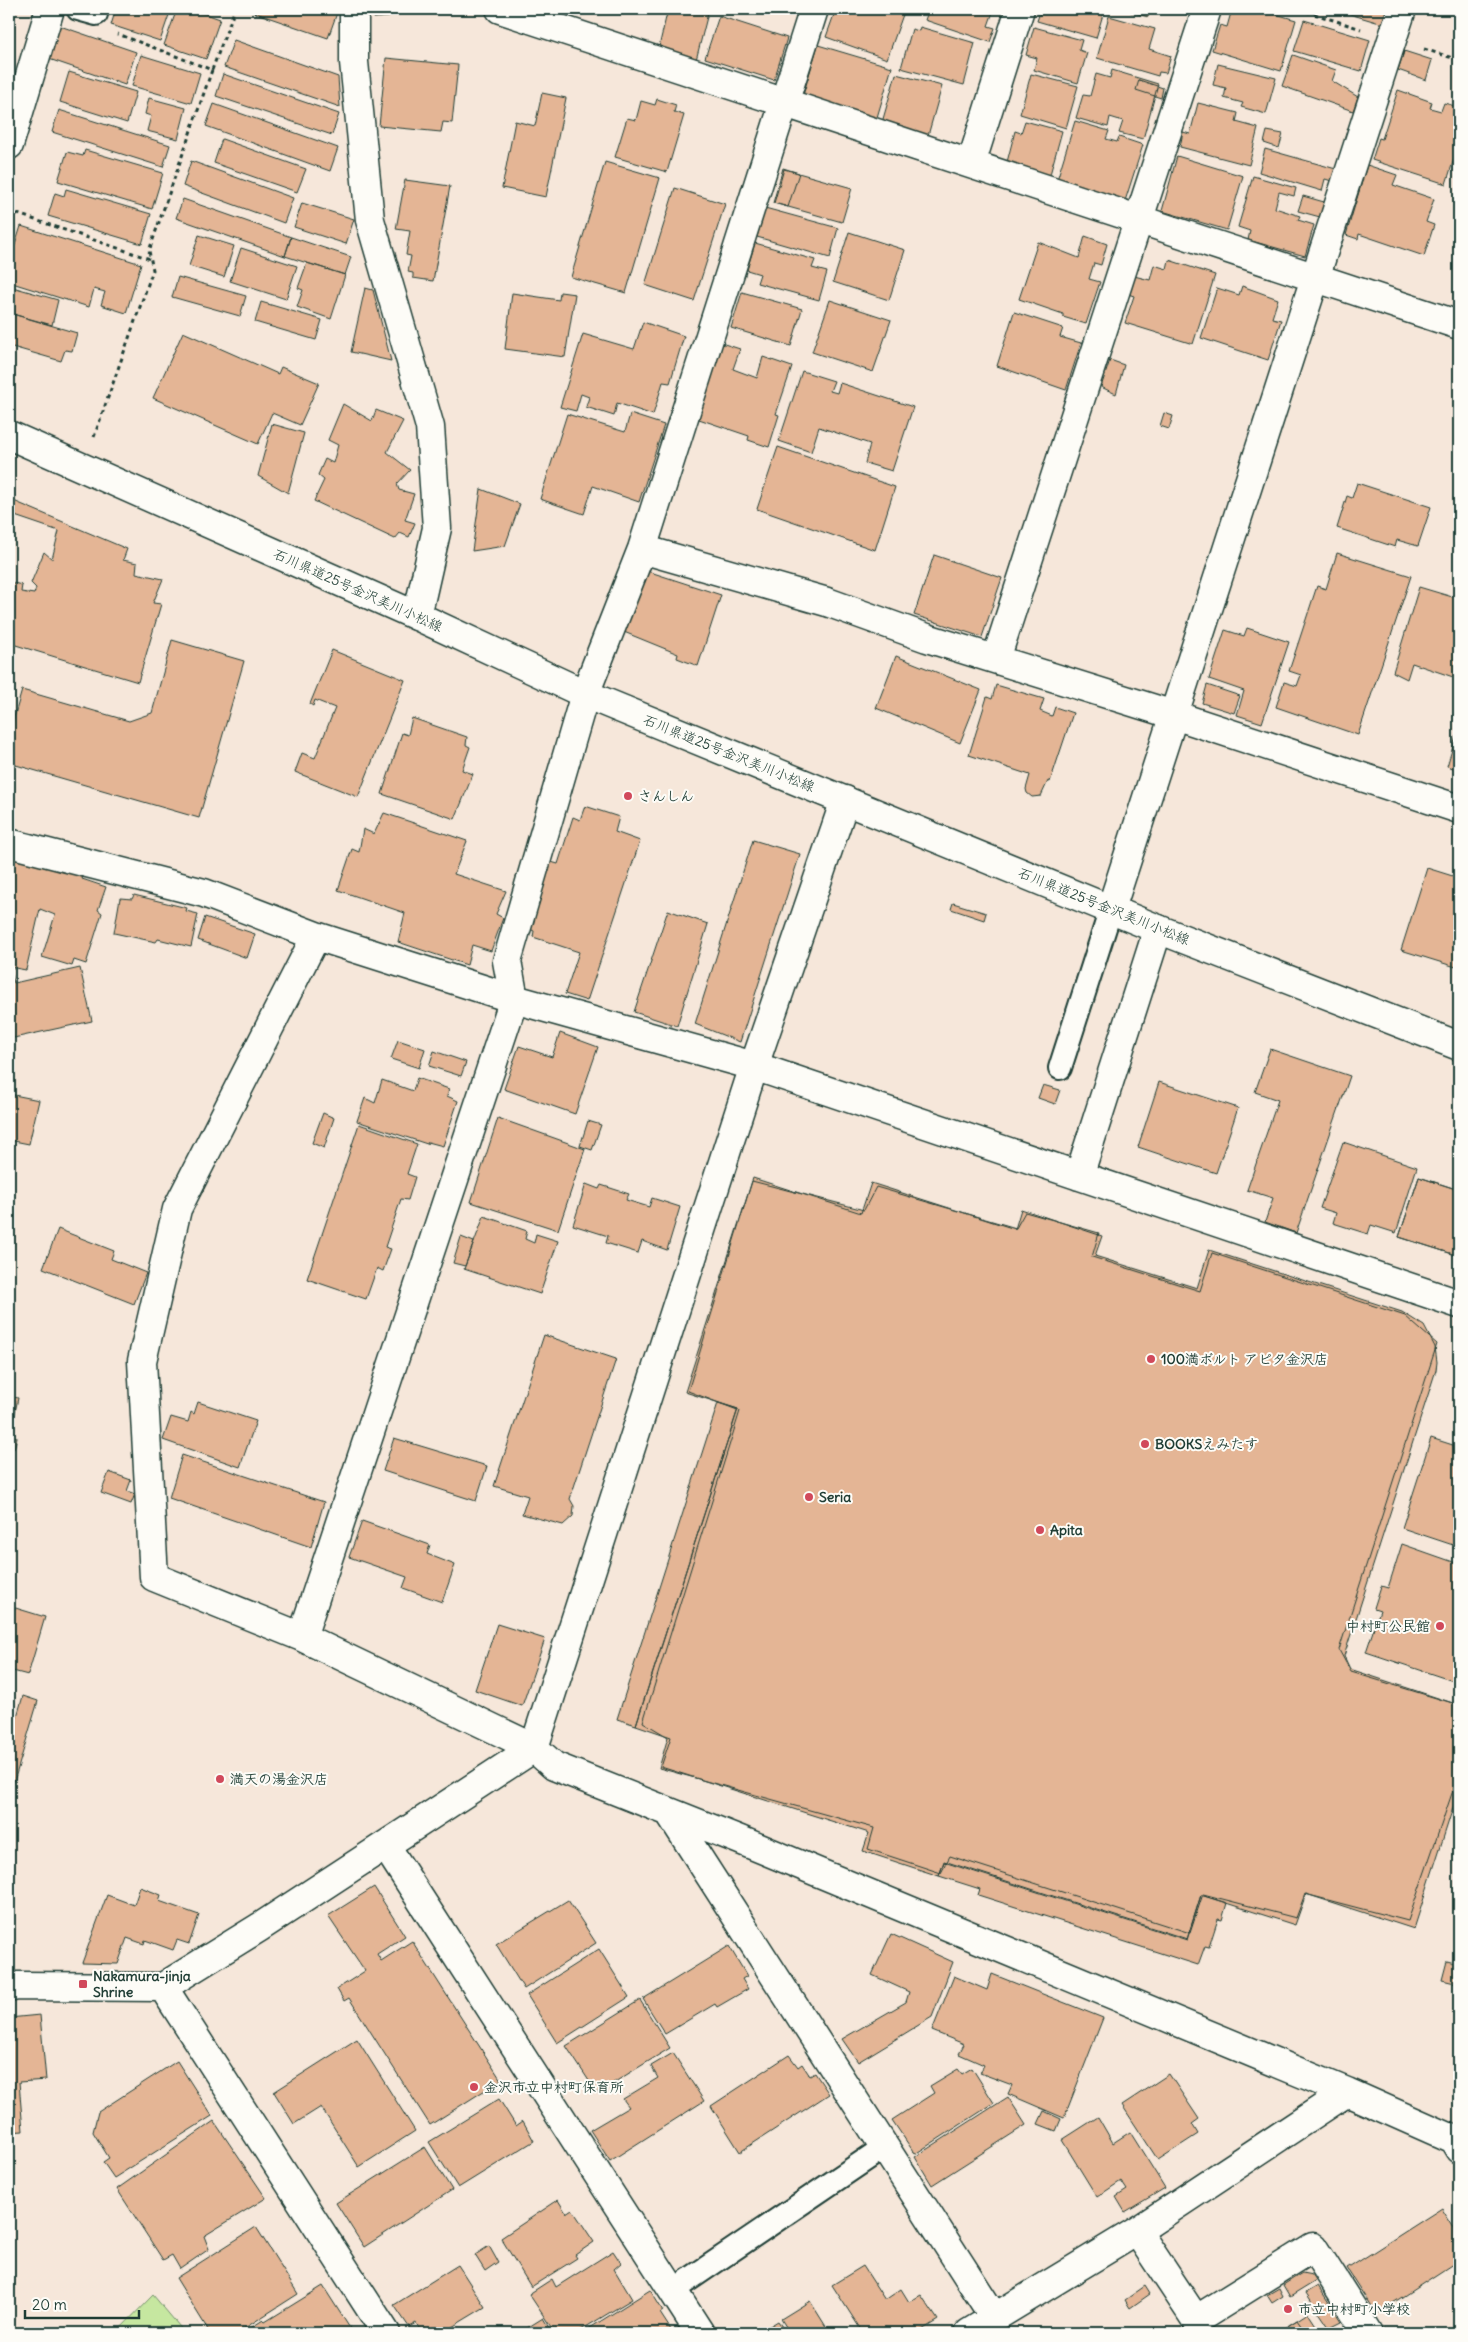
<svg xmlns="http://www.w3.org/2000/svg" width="1468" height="2342" font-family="Delius,'Klee One',sans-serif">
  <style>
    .green { fill: #c6e7a0; stroke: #72926a }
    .building { fill: #e4b595; stroke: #1f3d34 }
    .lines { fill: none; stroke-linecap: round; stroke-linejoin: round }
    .lane-casing { stroke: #1f3d34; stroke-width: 26 }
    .street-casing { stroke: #1f3d34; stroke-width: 31 }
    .secondary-casing { stroke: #1f3d34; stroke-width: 31 }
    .primary-casing { stroke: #1f3d34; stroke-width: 31 }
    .path { stroke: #1f3d34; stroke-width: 3; stroke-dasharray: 4 4; stroke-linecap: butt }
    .lane { stroke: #fdfcf7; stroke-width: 22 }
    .street { stroke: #fdfcf7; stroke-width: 28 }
    .secondary { stroke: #fdfcf7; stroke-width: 28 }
    .primary { stroke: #fdfcf7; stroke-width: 28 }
    .poi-dot { fill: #d1495b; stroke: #fdfcf7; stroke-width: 2 }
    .labels { text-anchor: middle; stroke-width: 4; stroke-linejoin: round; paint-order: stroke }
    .street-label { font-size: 14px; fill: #1f3d34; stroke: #fdfcf7 }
    .poi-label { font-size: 14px; font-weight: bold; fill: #1f3d34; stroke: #fdfcf7; text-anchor: start }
  </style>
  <rect width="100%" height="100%" fill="#f6e7da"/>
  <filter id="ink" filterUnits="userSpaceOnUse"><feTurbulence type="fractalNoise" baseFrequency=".02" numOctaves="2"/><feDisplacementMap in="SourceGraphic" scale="10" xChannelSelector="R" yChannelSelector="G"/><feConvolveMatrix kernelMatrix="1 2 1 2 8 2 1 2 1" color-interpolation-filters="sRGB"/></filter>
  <g filter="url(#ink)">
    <path class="green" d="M153,2295L185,2333H116Z"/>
    <path class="building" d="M116,9H171L160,41L111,25Z
      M177,9H192L220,19L206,59L164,45Z
      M250,9H335L338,10L328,38L250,11Z
      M373,9H389V17L374,18Z
      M668,9H692L708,13L696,60L658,51Z
      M836,9H905L887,59L826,37Z
      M929,9H994L988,26L995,28L990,42L925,20Z
      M1041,9H1096L1104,11L1096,38L1037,21Z
      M1121,9H1151L1148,17Z
      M1232,9H1259L1296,20L1281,71L1212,50L1220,25L1227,27Z
      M1333,9H1388L1383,24Z
      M719,16L787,38L774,80L705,58Z
      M1109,16L1155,29L1149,49L1171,56L1166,73L1159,72L1158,76L1097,58Z
      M1304,20L1370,40L1361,71L1294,51Z
      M60,26L136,52L125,85L49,59Z
      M920,27L975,43L964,85L901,68L912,29L919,31Z
      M1034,27L1082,40L1079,50L1087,53L1078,83L1034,70L1037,58L1026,55Z
      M234,40L338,77L340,107L224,67Z
      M818,45L892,67L875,124L801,102Z
      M1404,51L1432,60L1426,80L1398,70Z
      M141,55L200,73L191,103L132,86Z
      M1293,55L1336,70L1332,81L1358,97L1353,111L1282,86Z
      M386,58L458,65L452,123L443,122L441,132L379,126Z
      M1218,64L1276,78L1266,114L1241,107L1243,103L1224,98L1226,88L1213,85Z
      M1112,70L1158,84L1143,139L1119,133L1123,121L1110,117L1108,127L1076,118L1083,95L1090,96L1096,74L1110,78Z
      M69,72L136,92L127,123L60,102Z
      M223,74L339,114L332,135L216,96Z
      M896,74L942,86L927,139L881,126Z
      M1031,74L1078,86L1066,128L1020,114Z
      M1139,80L1163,88L1161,98L1136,90Z
      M1398,90L1432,102L1430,108L1441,111L1444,103L1459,107V143L1446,184L1372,160L1379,138L1382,139Z
      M542,93L566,98L546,197L502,188L515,121L535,126Z
      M149,98L186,108L178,139L147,131L151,116L145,114Z
      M657,99L676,105L674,112L684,115L667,172L615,157L627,118L636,120L641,101L655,105Z
      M1198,103L1238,113L1236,122L1258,128L1249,165L1180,147L1183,132L1190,134Z
      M214,104L338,148L330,171L206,126Z
      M59,110L170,145L163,167L52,132Z
      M1025,121L1062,131L1049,178L1006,166L1015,131L1021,133Z
      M1075,121L1109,131L1106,139L1117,142L1119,137L1143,145L1125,201L1057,180Z
      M1267,131L1283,134L1279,148L1264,143Z
      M222,139L306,169L297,192L214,163Z
      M1265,149L1336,169L1332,181L1325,179L1322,191L1259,172Z
      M85,150L163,173L152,209L58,181L67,152L83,156Z
      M1177,156L1243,176L1227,230L1162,211Z
      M191,161L293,198L284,223L183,186Z
      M605,162L660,178L626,293L571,277Z
      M1367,165L1397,175L1393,185L1434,199L1426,222L1434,225L1424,256L1359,234L1358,239L1346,235Z
      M783,168L799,173L788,207L773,203Z
      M784,169L852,188L842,222L774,203Z
      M1253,176L1296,188L1294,196L1279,192L1275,208L1300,216L1298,220L1314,225L1305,256L1248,240L1250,231L1238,227Z
      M405,180L450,186L433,281L413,278V273L408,272L411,256L406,255L410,231L396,229Z
      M675,188L725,204L694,301L645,285Z
      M66,189L151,214L142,244L48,216L55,193L64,196Z
      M1303,196L1324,202L1320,217L1298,211Z
      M183,199L291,237L285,256L176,218Z
      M302,203L354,219L346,244L294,227Z
      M765,208L838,228L830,258L757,237Z
      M21,226L141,264L126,313L101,305L105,292L94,289L89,307L9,282V264Z
      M849,232L905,250L889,300L833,282Z
      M199,235L234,246L224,277L189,266Z
      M1085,236L1107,244L1101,265L1094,263L1089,279L1100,282L1086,324L1063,317V314L1019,299L1038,242L1079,258Z
      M291,237L351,257L345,275L285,256Z
      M755,243L815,260L812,268L827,272L819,300L757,283L760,274L747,270Z
      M241,248L297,266L286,299L230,281Z
      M1169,260L1215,275L1193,344L1125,323L1134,296L1128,294L1134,276L1150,280L1154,265L1167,269Z
      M307,263L345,275L331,319L297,307L303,290L298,288Z
      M178,277L246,296L240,316L172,297Z
      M9,286L58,300L52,325L9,313Z
      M1242,286L1278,299L1272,318L1281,320L1268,360L1201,338L1217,288L1239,295Z
      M365,288L373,290L391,361L351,352Z
      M560,292L575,294L565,357L505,349L512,293L559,300Z
      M742,292L802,309L791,346L731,328Z
      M830,300L891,320L873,372L812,352Z
      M261,302L322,320L316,340L255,322Z
      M1014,312L1063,328L1060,337L1081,343L1066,390L997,366Z
      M9,313L77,333L72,351L65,350L61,361L9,346Z
      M643,322L684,336L670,383L663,382L653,415L617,403L614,416L586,407L589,397L581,394L576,411L560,407L583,334L634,349Z
      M183,332L278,374L281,367L319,383L300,425L272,413L258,444L153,398Z
      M721,343L740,349L733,369L757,378L763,357L792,367L776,414L779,415L769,447L748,440L749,436L696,418Z
      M1110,360L1124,365L1116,394L1101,387Z
      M802,371L834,381L830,391L837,393L840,383L913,407L892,471L865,463L870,444L819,427L811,452L779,441Z
      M343,404L372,421L376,410L403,421L387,452L410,470L397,484L399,490L414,494L405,520L415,523L409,537L400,533L395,539L314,501L324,480L318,475L325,459L333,463L338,445L328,440Z
      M1164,413L1173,416L1169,429L1160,426Z
      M567,414L625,432L630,414L664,425L639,502L593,486L584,514L540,499Z
      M272,424L304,433L288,493L258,476Z
      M778,447L895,487L875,550L757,509Z
      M1357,483L1431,507L1418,546L1397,540L1395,547L1337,528L1347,496L1352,498Z
      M481,489L520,504L505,546L472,551Z
      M9,499L127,549L123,560L137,563L136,573L163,579L153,603L161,604L138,682L9,643V582L22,585L21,592L34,594L36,588L31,583L44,552L52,559L59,531L9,514Z
      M1337,553L1411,576L1358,735L1276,707L1284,682L1297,686L1301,675L1289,671L1317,586L1326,589Z
      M934,555L1002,578L982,637L914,615Z
      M644,570L721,595L698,666L677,658L678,654L624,632Z
      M1419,587L1459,599V679L1412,663L1407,679L1393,672Z
      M1247,628L1289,642L1262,723L1237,715L1244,691L1209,679L1225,630L1244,636Z
      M172,640L244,661L199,818L9,763L14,744L9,743V735L22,690L129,721L152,713Z
      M332,650L405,680L358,797L295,772L302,753L315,758L335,708L315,700L313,706L310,704Z
      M896,656L981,690L960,743L876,708Z
      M996,685L1044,699L1040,711L1052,716L1055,707L1073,713L1050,782L1048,781L1041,796L1032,797L1027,793L1026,789L1030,775L969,755L987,697L992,699Z
      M1207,685L1240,696L1234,713L1202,703Z
      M412,718L467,737L466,745L470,747L462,770L473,774L455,819L382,794L402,733L408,735Z
      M1459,727V770L1447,766Z
      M585,806L619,817L615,832L640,841L587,1001L565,994L579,952L533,937L534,931L530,929L551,862L558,864L573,817L580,820Z
      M384,813L467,841L454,874L506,891L496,914L503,918L491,951L472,945L467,965L398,942L405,913L338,890L352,849L359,852L363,829L374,834Z
      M753,840L800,854L740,1042L695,1024Z
      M9,854L44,866L46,861L85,872L82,879L106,887L98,910L102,913L86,964L74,960L72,966L42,957L55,915L40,909L26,970L9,967Z
      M1427,868L1459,878V968L1401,950Z
      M134,895L187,908L186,911L198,914L191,947L158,939L156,942L114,933L120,898L132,899Z
      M953,903L986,913L984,920L951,909Z
      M668,910L708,924L677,1026L634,1012Z
      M205,917L255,934L247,958L198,940Z
      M80,968L92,1021L9,1039V973L11,972L14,983Z
      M560,1033L598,1047L575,1114L504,1089L519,1046L552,1057Z
      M398,1040L425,1049L419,1068L391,1059Z
      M1270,1049L1350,1076L1296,1233L1265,1222L1273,1198L1247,1190L1278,1100L1255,1092Z
      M434,1051L466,1062L461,1076L429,1066Z
      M417,1078L449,1089L447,1096L458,1101L443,1146L428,1142L427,1144L357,1121L365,1098L375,1103L382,1080L413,1091Z
      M1159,1082L1238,1108L1216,1173L1138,1147Z
      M1043,1085L1060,1090L1055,1104L1038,1098Z
      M9,1094L39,1100L29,1144L9,1140Z
      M323,1113L334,1118L324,1148L312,1143Z
      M498,1118L585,1149L558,1230L471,1202Z
      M588,1121L601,1125L592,1150L580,1146Z
      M359,1124L417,1144L407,1174L415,1177L408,1200L401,1199L385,1247L391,1249L383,1271L377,1268L366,1299L307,1279Z
      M1343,1142L1417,1167L1396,1233L1371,1225L1368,1234L1333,1223L1336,1213L1320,1208Z
      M1419,1177L1459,1190V1256L1399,1237Z
      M1419,1177L1459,1190V1256L1399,1237Z
      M753,1178L861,1213L871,1183L1015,1229L1021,1209L1102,1236L1095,1256L1197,1288L1209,1250L1402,1312L1424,1326L1435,1347L1437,1362L1436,1370L1344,1656L1350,1669L1459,1705V1789L1414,1929L1306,1894L1295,1925L1201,1895L1187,1939L944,1861L939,1876L863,1851L869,1833L661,1767L671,1737L636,1725L738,1409L685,1392Z
      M752,1181L864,1210L876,1187L1016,1228L1025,1212L1099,1233L1092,1257L1200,1291L1212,1253L1405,1316L1437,1344L1339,1650L1351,1672L1459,1705V1773L1408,1921L1305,1894L1296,1918L1203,1894L1190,1933L950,1856L941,1873L868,1849L874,1828L659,1768L668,1737L643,1722L740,1411L688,1391Z
      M586,1184L599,1189L601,1185L629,1194L626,1200L649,1207L652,1198L680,1207L667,1250L642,1241L638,1253L606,1243L608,1236L573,1225Z
      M484,1216L527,1231L525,1239L534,1243L536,1234L558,1241L540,1294L464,1269Z
      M58,1229L114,1251L111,1259L146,1273L134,1304L43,1268Z
      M461,1237L474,1242L465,1266L453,1263Z
      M544,1335L616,1359L570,1499L574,1506L573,1516L563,1525L522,1514L528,1496L494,1486Z
      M9,1342L15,1343L9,1368Z
      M9,1396L18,1398L11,1431H9Z
      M198,1402L256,1421L240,1467L163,1440L171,1417L188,1422L191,1412L194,1414Z
      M718,1403L738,1409L636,1725L617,1719Z
      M9,1435L17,1437L14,1449L9,1448Z
      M394,1438L487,1466L476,1501L383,1471Z
      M1431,1438L1459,1447V1547L1402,1528Z
      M182,1455L324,1502L311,1547L169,1498Z
      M109,1472L131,1480L127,1491L135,1494L131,1504L101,1493Z
      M362,1521L430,1545L427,1554L455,1565L442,1602L403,1588L407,1577L349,1557Z
      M1402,1544L1459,1564V1683L1366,1652L1380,1610L1374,1608L1381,1586L1388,1588Z
      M9,1606L45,1617L28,1675L9,1670Z
      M497,1624L545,1639L522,1706L475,1690Z
      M23,1696L38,1701L10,1795L9,1744Z
      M944,1862L1187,1940L1201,1895L1227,1903L1222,1920L1218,1919L1209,1947L1205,1946L1198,1965L978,1895L980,1889L939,1876Z
      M140,1887L161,1895L159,1901L199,1915L189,1944L177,1940L173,1950L145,1940L144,1944L127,1938L118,1964L82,1963L107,1895L134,1905Z
      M374,1887L405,1936L377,1954L381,1961L412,1941L501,2080L430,2125L349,1998L344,2001L337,1989L365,1971L328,1916Z
      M568,1900L596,1943L524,1989L496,1944Z
      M891,1934L953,1962L932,2017L858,2062L842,2039L906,2002L909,1992L872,1975Z
      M729,1946L747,1976L742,1979L748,1989L717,2007L715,2004L665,2034L643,1999Z
      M599,1949L629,1997L557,2043L527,1995Z
      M1447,1961L1459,1964V1984L1442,1980Z
      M992,1974L1103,2018L1064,2118L1008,2094L1012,2085L980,2073L984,2065L959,2054L964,2044L932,2031L954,1976L987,1990Z
      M640,2000L670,2048L597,2093L566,2046Z
      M40,2015L46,2080L19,2082L23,2131L9,2132V2018Z
      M357,2039L415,2131L359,2167L321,2107L294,2124L274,2092Z
      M673,2053L704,2101L610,2161L590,2130L629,2107L623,2099L658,2078L651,2066Z
      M789,2055L798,2067L802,2064L810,2076L815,2073L829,2094L740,2152L711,2106Z
      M177,2061L212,2116L114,2178L103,2162L109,2158L93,2132L98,2112Z
      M972,2068L994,2103L915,2154L892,2120L934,2093L930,2086L958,2069L962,2074Z
      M1169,2074L1199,2119L1192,2124L1198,2134L1158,2160L1122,2105Z
      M1008,2097L1026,2125L932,2185L915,2157Z
      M499,2099L516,2126L523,2121L534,2141L458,2188L429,2142Z
      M1044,2111L1061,2119L1056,2131L1038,2124Z
      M1098,2117L1113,2143L1130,2132L1165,2188L1125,2212L1116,2197L1127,2190L1121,2181L1097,2197L1062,2140Z
      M214,2121L266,2198L204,2236L209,2249L180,2269L172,2255L163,2260L117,2189Z
      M425,2147L452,2190L364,2247L336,2203Z
      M558,2200L566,2213L572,2209L594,2242L575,2255L577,2258L531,2287L501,2238Z
      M1442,2208L1459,2235V2260L1376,2314L1347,2269Z
      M256,2227L298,2294L237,2333H210L176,2278Z
      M489,2246L498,2262L485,2271L475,2255Z
      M613,2251L621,2263L614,2269L632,2299L576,2333H555L529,2294L552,2279L556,2287Z
      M458,2265L485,2307L442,2333H422L416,2323L409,2327L394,2305Z
      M863,2266L885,2300L901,2289L909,2302L921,2295L938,2320L917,2333H863L832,2285Z
      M1302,2273L1312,2275L1316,2281L1290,2297L1283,2285Z
      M323,2286L353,2333H243L263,2320L265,2322Z
      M1145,2286L1150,2294L1130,2308L1125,2300Z
      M1318,2286L1341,2321L1329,2327L1306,2293Z
      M1279,2288L1283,2296L1272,2303L1267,2295Z
      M650,2290L663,2311L660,2313L673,2333H582Z
      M810,2301L830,2333H790L781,2319Z
      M1308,2313L1321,2333H1277Z
      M543,2318L552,2333H519Z
      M1297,2320L1306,2333H1276Z
      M778,2321L786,2333H758Z"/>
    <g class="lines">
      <g class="lane-casing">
        <path id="lane" d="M78,9L96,14
          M1060,1068L1111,909
          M672,2291L883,2148"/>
      </g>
      <g class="street-casing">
        <path id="street" d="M354,9V62L370,220L430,427L437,528L417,616
          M500,9L1459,325
          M9,145L50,9
          M971,164L1020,9
          M642,549L827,602L927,638L1174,715L1459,809
          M996,659L1207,9
          M9,843L204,893L316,936L177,1209L142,1361L154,1577L302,1637L534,1748L754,1066
          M1111,909L1402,9
          M316,936L514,999L754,1066L1459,1304
          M1079,1176L1158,929
          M302,1637L514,999L507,961L585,694L642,549L814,9
          M669,1812L994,2317
          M386,1846L700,2333
          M163,1987L386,2333
          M9,1988L17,1986L163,1987L260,1927L534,1748L554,1766L740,1840L1347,2092L1453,2139L1459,2149
          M1137,2231L1196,2320L1313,2247L1368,2333
          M969,2333L1137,2231L1347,2092"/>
      </g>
      <g class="secondary-casing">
        <path id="secondary" d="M754,1066L845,800"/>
      </g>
      <g class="primary-casing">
        <path id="primary" d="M9,435L417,616L585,694L1158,929L1459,1046"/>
      </g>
      <path class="path" d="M1299,9L1361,29
        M1424,49L1459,60
        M212,70L235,9
        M9,211L150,259
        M94,437L153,270L149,251L212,70L118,34"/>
      <use href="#lane" class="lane"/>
      <use href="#street" class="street"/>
      <use href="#secondary" class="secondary"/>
      <use href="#primary" class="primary"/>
    </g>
  </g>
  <g class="poi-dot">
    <circle cx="628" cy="796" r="5"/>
    <circle cx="1151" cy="1359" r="5"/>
    <circle cx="1145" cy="1444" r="5"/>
    <circle cx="809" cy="1497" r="5"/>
    <circle cx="1040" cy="1530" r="5"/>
    <circle cx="1440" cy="1626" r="5"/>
    <circle cx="220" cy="1779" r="5"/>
    <rect x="78" y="1979" width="10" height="10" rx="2.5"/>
    <circle cx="474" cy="2087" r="5"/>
    <circle cx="1288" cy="2309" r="5"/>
  </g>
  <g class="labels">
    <g class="street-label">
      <text transform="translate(358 590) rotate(24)" y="5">石川県道25号金沢美川小松線</text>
      <text transform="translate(729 753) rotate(22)" y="5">石川県道25号金沢美川小松線</text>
      <text transform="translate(1104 906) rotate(22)" y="5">石川県道25号金沢美川小松線</text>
    </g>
    <g class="poi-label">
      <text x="638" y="801">さんしん</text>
      <text x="1161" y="1364">100満ボルト アピタ金沢店</text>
      <text x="1155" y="1449">BOOKSえみたす</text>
      <text x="819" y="1502">Seria</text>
      <text x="1050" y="1535">Apita</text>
      <text x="1430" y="1631" text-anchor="end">中村町公民館</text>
      <text x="230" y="1784">満天の湯金沢店</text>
      <text x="93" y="1981">Nakamura-jinja<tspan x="93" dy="16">Shrine</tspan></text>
      <text x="484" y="2092">金沢市立中村町保育所</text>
      <text x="1298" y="2314">市立中村町小学校</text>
    </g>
  </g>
  <rect width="1468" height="2342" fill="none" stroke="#fdfcf7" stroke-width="30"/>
  <rect x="15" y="15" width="1438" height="2312" fill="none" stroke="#1f3d34" stroke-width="2" filter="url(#ink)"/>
  <path d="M25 2310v8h114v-8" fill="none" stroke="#1f3d34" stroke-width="2.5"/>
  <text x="32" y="2310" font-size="15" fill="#1f3d34" stroke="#fdfcf7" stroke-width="4" paint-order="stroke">20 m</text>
</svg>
